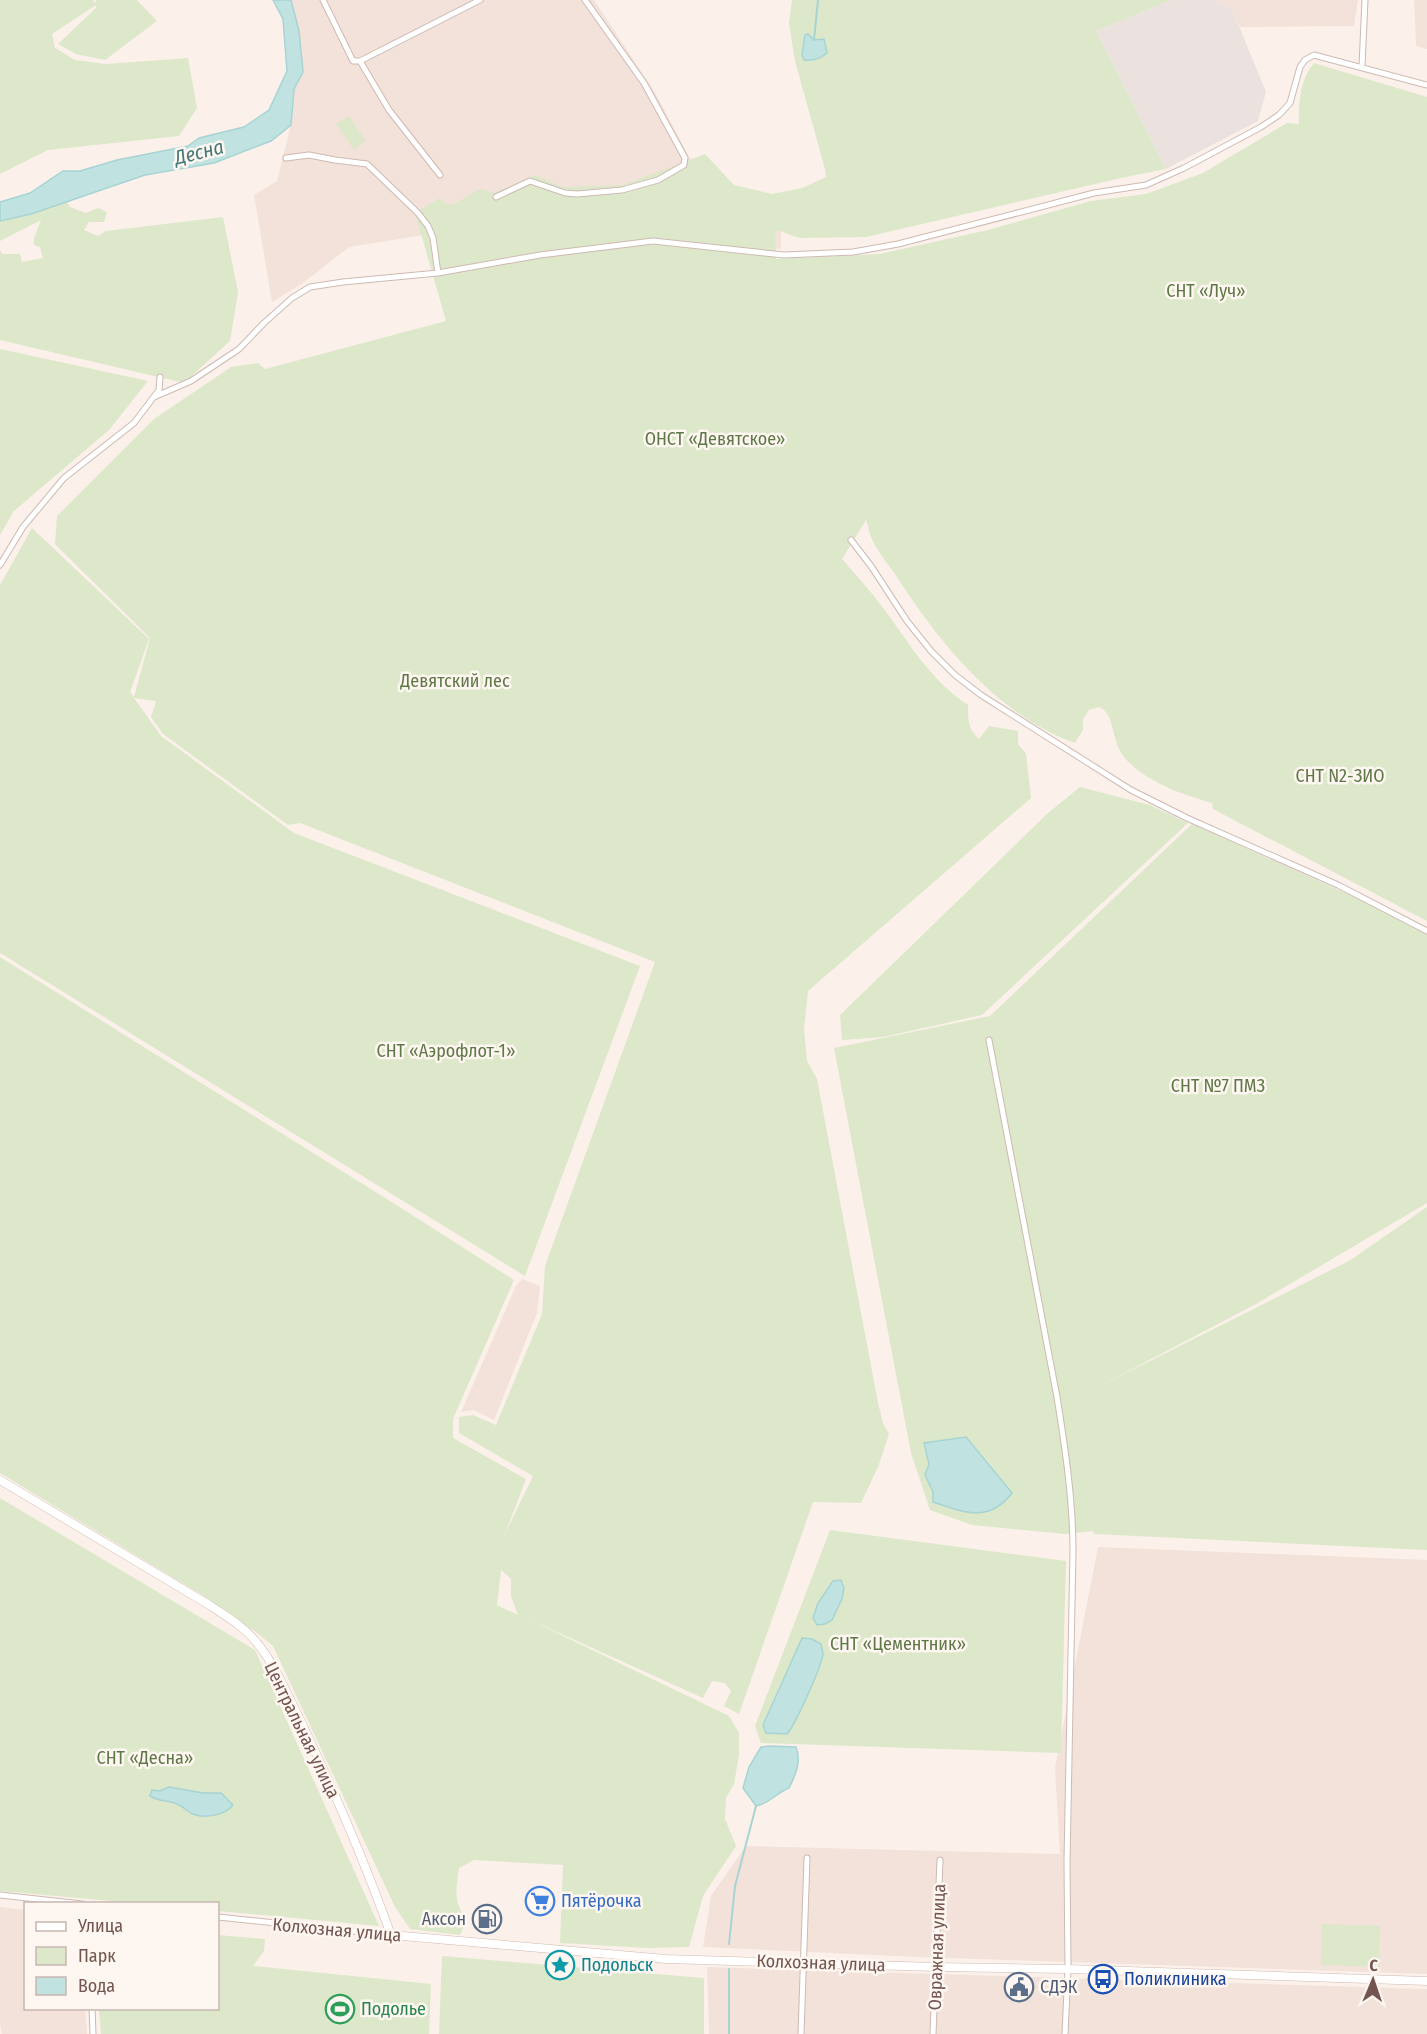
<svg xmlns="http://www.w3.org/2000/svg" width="1427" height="2034" font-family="'Fira Sans Condensed',sans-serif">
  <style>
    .residential { fill: #f2e2d9 }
    .industrial { fill: #ebe2e0 }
    .green { fill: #dce8c9; fill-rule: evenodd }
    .water { fill: #c0e3e2; stroke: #a7d4d3; stroke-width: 1.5 }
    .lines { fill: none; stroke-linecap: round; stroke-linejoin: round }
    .stream { stroke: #a7d4d3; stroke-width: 2 }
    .street-casing { stroke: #cebab3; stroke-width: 7 }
    .secondary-casing { stroke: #d1b9b1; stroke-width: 9 }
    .street { stroke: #fff; stroke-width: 5 }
    .secondary { stroke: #fff; stroke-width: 8 }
    .labels { text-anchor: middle; stroke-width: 5; stroke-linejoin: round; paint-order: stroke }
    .park-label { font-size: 18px; fill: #5f7848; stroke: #fef6f0 }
    .street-label { font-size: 18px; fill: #74554f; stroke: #fef6f0 }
    .shop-label { font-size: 18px; fill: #366cbe; stroke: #fef6f0; text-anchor: start }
    .service-label { font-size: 18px; fill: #4e5e75; stroke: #fef6f0; text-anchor: end }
    .culture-label { font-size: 18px; fill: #0d838f; stroke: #fef6f0; text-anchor: start }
    .transit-label { font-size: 18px; fill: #164399; stroke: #fef6f0; text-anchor: start }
    .leisure-label { font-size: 18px; fill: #27864d; stroke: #fef6f0; text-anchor: start }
    .water-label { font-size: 20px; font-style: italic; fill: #447776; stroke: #fef6f0 }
  </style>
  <rect width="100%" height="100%" fill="#fbf1ea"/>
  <path class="residential" d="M291,0H594L656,94L688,155L712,184L781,226V249L523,219L349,247L303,283L272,302L254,195L277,181L291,125L294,89L303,72L299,31Z
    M1213,0H1358L1354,26L1240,27L1232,9Z
    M1414,0H1427V49L1416,46Z
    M522,1279L540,1286L537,1313L494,1420L473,1410L461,1412L516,1286Z
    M1098,1547L1427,1560V1974L917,1957L703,1947L711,1896L746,1846L1060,1854L1055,1768Z
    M0,1907L25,1910L26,2008L85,2009L87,2034H2L0,2024Z
    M707,1967L1427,1989V2034H709Z"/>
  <path class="industrial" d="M1171,0H1213L1232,9L1266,92L1258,121L1166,169L1096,31Z"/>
  <path class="green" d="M0,0H93L95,4L96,0H137L157,21L105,60L76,54L58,44L96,8V5L52,34L55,48L75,60L106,64L188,58L197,108L179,136L48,150L0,174Z
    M792,0H1171L1096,31L1166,169L1121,178L866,237L799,238L775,229L776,259L880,254L988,230L1091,201L1146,194L1203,173L1287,123L1299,124C1298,104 1300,79 1314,63L1427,97V921L1213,809L1212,803C1182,795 1136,778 1120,751C1112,737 1114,713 1099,707L1089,710L1083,719V730L1075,743C999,716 941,645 899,580C890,566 877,552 871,537C869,531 868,524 866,520L842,559C858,577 875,596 889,616C912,648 934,683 968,705C968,719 968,730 979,739L989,726L1018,731V744L1026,754L1031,798L808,991L804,1029L807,1061L817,1079L878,1403L883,1423L889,1434L878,1467L861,1503L813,1502L739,1714L724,1706L731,1691L725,1683L712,1681L703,1698L526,1618L729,1716L739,1733V1755L734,1784L726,1798L725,1819L736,1846L703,1896L689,1947L647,1948L560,1943L563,1865L474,1860L459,1868C456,1888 453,1903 467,1920L460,1935L410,1929L395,1907L273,1646L256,1632L207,1598L0,1473V957L398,1206L514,1280L453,1419V1438L526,1479L505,1534L533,1476L459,1433V1417L473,1415L496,1425L542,1314L545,1266L655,962L300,823L288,825L163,734L151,717L156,701L134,698L161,736L294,833L640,966L525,1276L0,953V585L32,528L149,639L130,692L134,697L150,638L55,544L57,516L154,419L231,367L258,363L265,369L446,321L415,213L440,198L446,204H454L480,189L494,193L535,175L562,187L623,185L705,154L734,185L772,194L802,188L826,177L825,169L795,61L789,23ZM501,1570L511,1579V1596L518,1615L497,1605Z
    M349,116L366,141L354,150L336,124Z
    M67,202L70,207L86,213L98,208L107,212L104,222H89L84,230L98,236L106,231L223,217L238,292L230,341L184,383L0,340V250L2,254H20L22,262L43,258L40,247L34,245V238L41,220L0,241V221L31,214Z
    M0,349L148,381L109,430L14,511L0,535Z
    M1080,787L1150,805L1188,823L982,1015L883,1037L842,1040L840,1015L1048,813Z
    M1192,824L1397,916L1427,933V1203L1256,1304L1100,1386L1349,1261L1427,1207V1550L1094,1534L1093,1531L1065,1534L972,1525L930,1510L911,1453L834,1048L990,1016Z
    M0,1498L255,1650L379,1926L218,1911V1904L134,1903L0,1891Z
    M830,1530L1066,1561L1061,1753L761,1743L755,1726Z
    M1322,1924L1380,1926L1379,1967L1321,1965Z
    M218,1935L265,1939L264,1951L253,1966L431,1984L429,2034H101L99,2009L218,2008Z
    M442,1956L704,1978V2034H439Z"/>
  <path class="water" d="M273,0H291L299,31L303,72L294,89L291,125L271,141L214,163L145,175L31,214L0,221V202L30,193L63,171H80L117,160L188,146L199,138L244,127L269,110L287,71L283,19Z
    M808,34L814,40L824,39L827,53C820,59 813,61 804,60L802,55L805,35Z
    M966,1437L1012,1493C988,1524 964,1512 933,1502V1492L925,1475L929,1464L924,1443Z
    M841,1580L844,1588L842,1599L832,1620L825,1624L817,1625L813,1618L818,1603L833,1581Z
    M802,1638L812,1639L821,1644C821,1645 823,1653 823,1654C821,1668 796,1723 787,1734L766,1733L763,1725Z
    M770,1746L796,1747C802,1761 795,1776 789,1788C776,1793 769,1804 756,1806L743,1788L749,1767L761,1747Z
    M169,1787L203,1793H221L233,1805C225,1815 205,1819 193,1814C187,1812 183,1806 177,1804C167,1800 160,1802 150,1796L152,1790L160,1791Z"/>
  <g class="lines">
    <path class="stream" d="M814,40L818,0
      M729,1944L735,1886L756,1806
      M729,2034V1969"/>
    <g class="street-casing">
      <path id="street" d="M323,0L353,61H360
        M1362,66L1365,0
        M286,158L309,155L335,160L367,164L418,213L428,226L433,238L438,273
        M440,175L389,110L360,61L480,0
        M496,197L530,181L565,193L577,194L622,190L658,180L684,165L685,158L644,83L585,0
        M154,397L191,381L239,349L264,323L292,298L310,287L343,282L438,273L540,255L653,241L784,255L853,252L898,244L1094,193L1146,185L1184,168L1261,127L1279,115L1290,103L1300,67L1305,60L1314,55L1427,85
        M851,540L871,566L907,621L931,651L955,675L981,695L1131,790L1187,818L1338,885L1427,931
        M0,565L23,527L64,478L134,423L159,390L160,377
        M989,1040L1057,1397C1065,1447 1073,1500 1073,1551L1067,1861L1068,1969L1065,2034
        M0,1895L82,1904
        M218,1917L391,1935
        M92,2008L93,2034
        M801,2034L807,1858
        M933,2034L940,1860"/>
    </g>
    <g class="secondary-casing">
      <path id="secondary" d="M0,1480L211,1606C227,1617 245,1627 257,1643C275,1664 291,1702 304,1728C336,1795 366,1865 391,1935L666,1959L936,1967L1068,1969L1427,1981"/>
    </g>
    <use href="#street" class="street"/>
    <use href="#secondary" class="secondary"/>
  </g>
  <defs>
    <g id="supermarket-ring" transform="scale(1.5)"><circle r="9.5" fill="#fef6f0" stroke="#3f7fe0" stroke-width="1.5"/><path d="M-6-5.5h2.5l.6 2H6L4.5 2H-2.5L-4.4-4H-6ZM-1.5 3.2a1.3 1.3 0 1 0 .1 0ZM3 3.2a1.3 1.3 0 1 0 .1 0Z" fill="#3f7fe0"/></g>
    <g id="fuel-ring" transform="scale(1.5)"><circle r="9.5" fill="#fef6f0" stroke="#5c6f8a" stroke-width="1.5"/><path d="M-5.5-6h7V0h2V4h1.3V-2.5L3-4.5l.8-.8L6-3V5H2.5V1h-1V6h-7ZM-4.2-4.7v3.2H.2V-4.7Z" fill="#5c6f8a"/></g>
    <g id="sight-ring" transform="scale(1.5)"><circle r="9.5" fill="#fef6f0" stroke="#0f9aa8" stroke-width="1.5"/><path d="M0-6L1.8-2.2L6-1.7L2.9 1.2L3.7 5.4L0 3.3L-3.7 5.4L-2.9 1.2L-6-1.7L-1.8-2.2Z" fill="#0f9aa8"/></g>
    <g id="bus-ring" transform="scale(1.5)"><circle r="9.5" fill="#fef6f0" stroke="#1a4fb4" stroke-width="1.5"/><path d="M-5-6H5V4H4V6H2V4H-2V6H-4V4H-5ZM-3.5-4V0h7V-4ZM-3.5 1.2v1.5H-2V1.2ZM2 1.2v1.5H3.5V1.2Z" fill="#1a4fb4"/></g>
    <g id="civic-ring" transform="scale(1.5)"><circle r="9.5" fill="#fef6f0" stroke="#5c6f8a" stroke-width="1.5"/><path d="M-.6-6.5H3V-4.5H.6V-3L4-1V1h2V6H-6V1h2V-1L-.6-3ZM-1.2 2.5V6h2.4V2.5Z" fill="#5c6f8a"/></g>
    <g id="stadium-ring" transform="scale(1.5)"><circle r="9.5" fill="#fef6f0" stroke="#2e9e5b" stroke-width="1.5"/><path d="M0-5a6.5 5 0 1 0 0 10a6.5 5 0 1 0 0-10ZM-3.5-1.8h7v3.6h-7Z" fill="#2e9e5b"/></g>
  </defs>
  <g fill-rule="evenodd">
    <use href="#supermarket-ring" x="540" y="1901"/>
    <use href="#fuel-ring" x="487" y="1919"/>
    <use href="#sight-ring" x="560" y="1965"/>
    <use href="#bus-ring" x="1103" y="1979"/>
    <use href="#civic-ring" x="1019" y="1987"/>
    <use href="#stadium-ring" x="340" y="2009"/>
  </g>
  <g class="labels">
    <g class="park-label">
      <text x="1206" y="297">СНТ «Луч»</text>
      <text x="715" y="445">ОНСТ «Девятское»</text>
      <text x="455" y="687">Девятский лес</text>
      <text x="1340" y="782">СНТ N2-ЗИО</text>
      <text x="446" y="1057">СНТ «Аэрофлот-1»</text>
      <text x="1218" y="1092">СНТ №7 ПМЗ</text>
      <text x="898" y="1650">СНТ «Цементник»</text>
      <text x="145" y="1764">СНТ «Десна»</text>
    </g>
    <g class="street-label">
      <text transform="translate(302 1730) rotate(64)" y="6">Центральная улица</text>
      <text transform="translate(337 1930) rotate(5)" y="6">Колхозная улица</text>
      <text transform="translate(937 1947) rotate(-88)" y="6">Овражная улица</text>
      <text transform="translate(821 1963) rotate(2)" y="6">Колхозная улица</text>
    </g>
    <g class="shop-label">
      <text x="561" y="1907">Пятёрочка</text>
    </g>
    <g class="service-label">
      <text x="466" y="1925">Аксон</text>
      <text x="1040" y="1993" text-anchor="start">СДЭК</text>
    </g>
    <g class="culture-label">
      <text x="581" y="1971">Подольск</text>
    </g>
    <g class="transit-label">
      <text x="1124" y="1985">Поликлиника</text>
    </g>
    <g class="leisure-label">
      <text x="361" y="2015">Подолье</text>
    </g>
    <g class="water-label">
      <text transform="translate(199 152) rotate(-14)" y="7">Десна</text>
    </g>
  </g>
  <rect x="24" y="1902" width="195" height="108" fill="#fef6f0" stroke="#c7b6b0" stroke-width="1.5"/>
  <rect x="36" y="1922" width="30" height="9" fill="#ffffff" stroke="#c7b6b0" stroke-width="1.5"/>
  <text x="78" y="1932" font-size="18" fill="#74554f">Улица</text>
  <rect x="36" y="1947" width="30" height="18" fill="#dce8c9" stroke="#c7b6b0" stroke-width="1.5"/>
  <text x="78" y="1962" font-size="18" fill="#74554f">Парк</text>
  <rect x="36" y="1977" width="30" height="18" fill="#c0e3e2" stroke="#c7b6b0" stroke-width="1.5"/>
  <text x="78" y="1992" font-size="18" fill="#74554f">Вода</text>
  <g transform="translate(1373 1980) rotate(2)" stroke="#fef6f0" stroke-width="4.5" paint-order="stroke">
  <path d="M0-4.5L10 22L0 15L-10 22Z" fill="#74554f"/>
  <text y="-9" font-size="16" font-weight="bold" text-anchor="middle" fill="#74554f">С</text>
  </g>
</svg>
